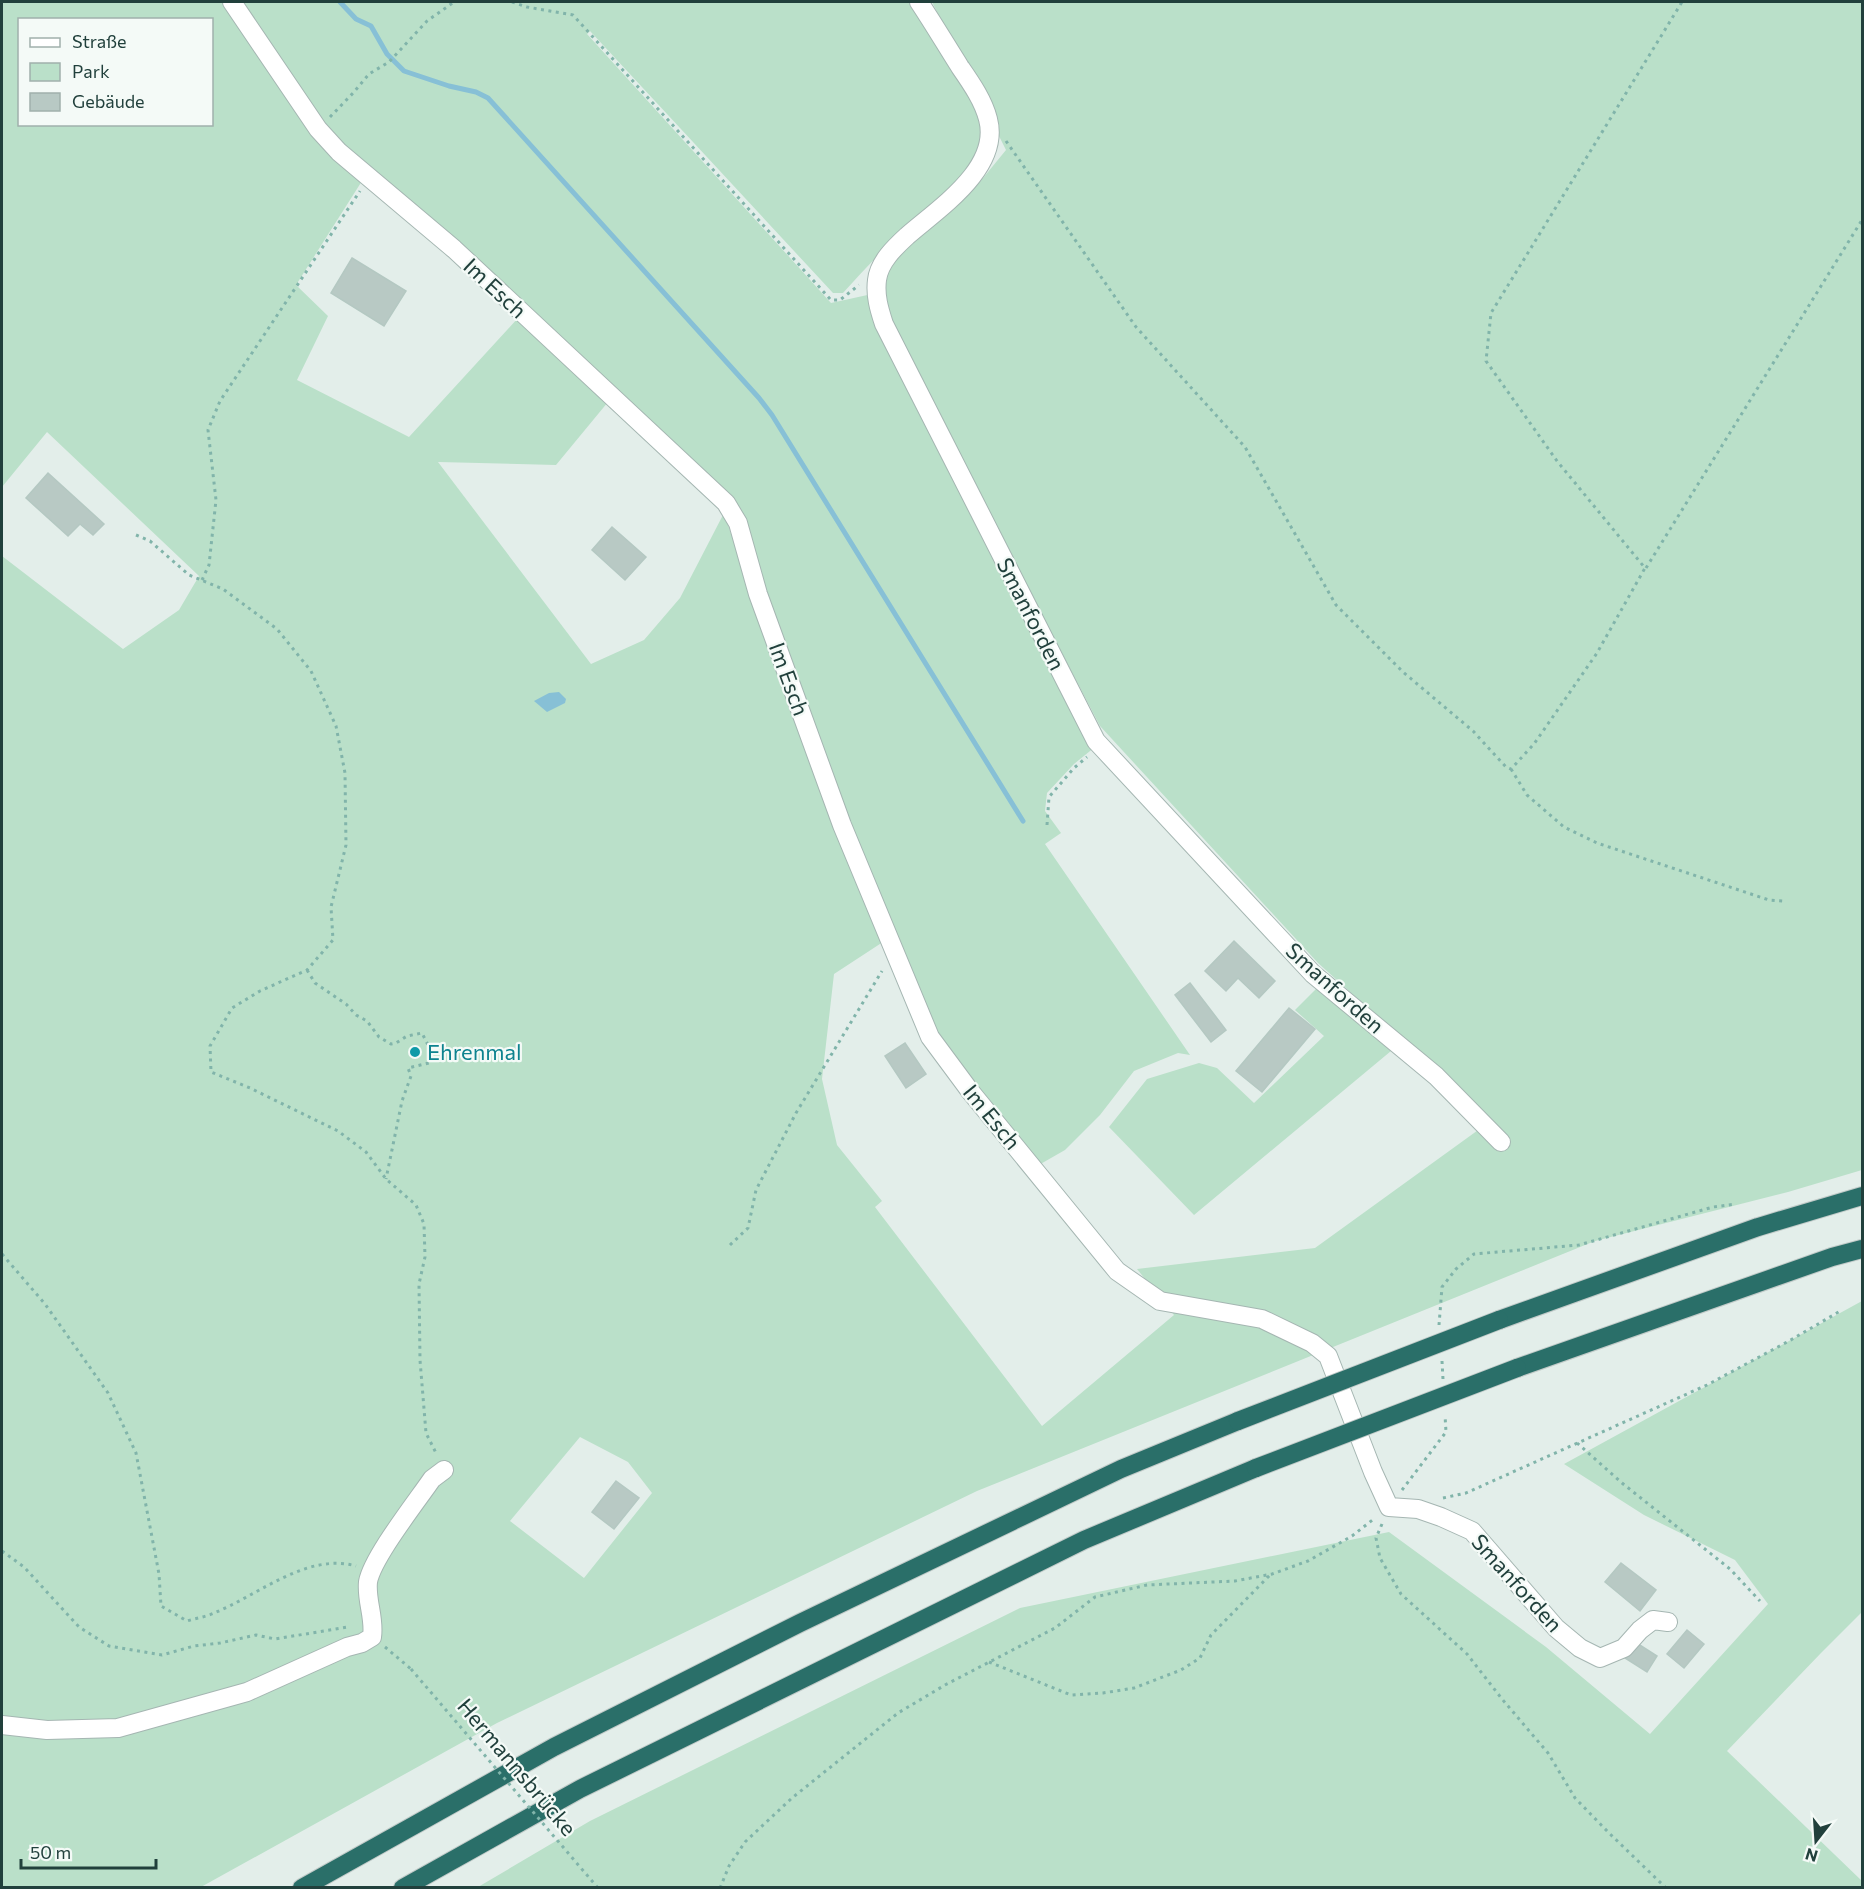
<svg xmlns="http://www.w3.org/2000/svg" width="1864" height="1889" font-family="Commissioner,sans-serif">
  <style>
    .green { fill: #bae0c9; fill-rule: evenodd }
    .water { fill: #87c0d6 }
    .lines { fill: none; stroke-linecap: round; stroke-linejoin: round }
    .stream { stroke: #87c0d6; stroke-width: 5 }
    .building { fill: #b8c9c4; stroke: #b4c8c2; stroke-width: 1.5 }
    .minor-casing { stroke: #a5b6b2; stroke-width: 20 }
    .highway-casing { stroke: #c1cac8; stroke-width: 20 }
    .path { stroke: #81b4aa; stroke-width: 3; stroke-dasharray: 3 4.5; stroke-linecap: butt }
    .minor { stroke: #fff; stroke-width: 18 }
    .highway { stroke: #2a6f69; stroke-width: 18 }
    .highway-bridge-casing { stroke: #c1cac8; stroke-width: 20; stroke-linecap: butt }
    .path-bridge { stroke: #81b4aa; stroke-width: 3; stroke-dasharray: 3 4.5; stroke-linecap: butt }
    .highway-bridge { stroke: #2a6f69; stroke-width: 18 }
    .culture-dot { fill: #0f9aa8; stroke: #f4faf7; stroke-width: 2 }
    .labels { text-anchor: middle; stroke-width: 4.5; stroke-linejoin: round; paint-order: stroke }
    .street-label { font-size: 22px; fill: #21403c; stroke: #f4faf7 }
    .culture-label { font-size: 22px; fill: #0d838f; stroke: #f4faf7; text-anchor: start }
  </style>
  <rect width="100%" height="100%" fill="#e3eeea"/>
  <path class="green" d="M2,2H229L362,181L296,285L328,316L297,380L409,437L518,318L608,402L556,465L438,462L591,664L644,640L680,598L724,513L751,593L886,940L834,974L822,1079L837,1145L882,1201L875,1207L1042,1426L1174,1315L1137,1269L1315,1248L1492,1120L1318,963L1100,726L886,317L885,288L890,265L905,247L979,183L1006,150L932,2H1862V1170L1788,1192L1595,1241L977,1491L497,1723L201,1887H2V556L123,649L179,610L199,576L47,432L2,487ZM20,20H212V124H20ZM580,1437L628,1462L652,1493L584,1578L510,1521Z
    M240,2H910L980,110C982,128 981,143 973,159C961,183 927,208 908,226C885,247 864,270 843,293H833L590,31L587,34L831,303L872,294L1095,747L1074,764L1047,793L1045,811L1061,833L1045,844L1190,1055L1178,1053L1134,1071L1100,1115L1065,1150L1037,1166L933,1036L847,825L742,522L340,144Z
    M1321,984L1391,1051L1194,1215L1109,1127L1147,1079L1199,1063L1217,1068L1254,1103L1324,1036L1295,1010Z
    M1862,1301V1612L1821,1653L1727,1751L1862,1881V1887H478L590,1821L1020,1608L1389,1532L1546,1647L1650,1734L1768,1604L1735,1560L1644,1515L1564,1464Z"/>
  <path class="water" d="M559,692L566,699L565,703L547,712L534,701L549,693Z"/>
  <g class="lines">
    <path class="stream" d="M340,2L356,19L371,26L387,54L404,71L449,86L476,92L488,98L759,398L772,415L1023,821"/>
  </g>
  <path class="building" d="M352,258L406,291L384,326L331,293Z
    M48,473L104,524L93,535L80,524L68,536L26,498Z
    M612,527L646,557L625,580L592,550Z
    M1234,941L1275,981L1259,998L1238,978L1226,991L1205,971Z
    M1190,983L1226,1030L1211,1042L1175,995Z
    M1289,1008L1315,1029L1262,1092L1236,1071Z
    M905,1043L926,1074L906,1088L885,1056Z
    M616,1481L639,1498L614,1529L592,1512Z
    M1621,1563L1656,1590L1640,1611L1605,1582Z
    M1687,1630L1704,1644L1684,1668L1667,1654Z
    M1635,1642L1657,1656L1647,1672L1625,1658Z"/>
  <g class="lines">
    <g class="minor-casing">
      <path id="minor" d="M232,2L318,129L339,152L454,249L726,503L738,523L758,594L842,825L930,1037L970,1091L1117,1271L1160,1301L1262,1319L1312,1343L1328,1356L1373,1472L1389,1507L1418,1509L1441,1517L1472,1531L1556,1628L1580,1648L1600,1658L1624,1648L1640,1630L1653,1620L1668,1622
        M919,2C933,23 946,45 960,67C971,83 983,100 988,119C1001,168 939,208 907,236C895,247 879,262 877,280C875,295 879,309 884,324L1096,741L1313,974L1436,1076L1501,1142
        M2,1725L47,1730L118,1728L247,1692L347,1647L362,1643L372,1637C375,1618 366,1601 368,1582C372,1558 417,1501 432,1479L444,1470"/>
    </g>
    <g class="highway-casing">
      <path id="highway" d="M1499,1320L1758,1227L1862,1196
        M1517,1368L1832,1257L1862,1249
        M302,1888L554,1747L800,1623L1121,1469L1238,1421
        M403,1888L580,1789L1084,1540L1256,1468"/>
    </g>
    <path class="path" d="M512,2L527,7L573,15L831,300H840L859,285
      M330,117L354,92L369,74L389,62L427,21L454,2
      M1006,141L1136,327L1245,447L1336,605L1403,672L1473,731L1506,767L1511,769L1534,744L1597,653L1645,568L1557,461L1486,361L1491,313L1682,2
      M136,535L150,541L189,575L223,589L277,629L311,671L336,726L345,773L346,845L331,907L333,940L307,970L260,991L232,1008L210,1046L211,1072L250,1088L338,1131L366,1152L386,1179L416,1205L424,1224L425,1257L419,1284L420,1360L426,1433L437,1455
      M1646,568L1862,220
      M202,580L209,565L216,500L208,430L220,401L360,191
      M1511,769L1527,795L1564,827L1597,843L1769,900L1783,901
      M1047,825L1049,797L1074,768L1087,757
      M307,970L315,983L346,1004L356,1015L367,1021L379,1037L391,1044L396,1043L407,1036L422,1033L431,1051L429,1063L408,1068L411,1076L402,1101L386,1179
      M730,1245L748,1228L756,1190L796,1113L882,971
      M2,1254L45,1304L108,1393L136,1453L159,1574L161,1606L187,1621C196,1618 206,1617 214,1613C257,1596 307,1552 356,1566
      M1439,1325L1442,1287L1456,1269L1474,1254L1579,1245L1713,1207L1736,1204
      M1442,1361L1443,1379
      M1577,1443L1622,1483L1730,1569L1760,1601
      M1402,1490L1446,1432L1445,1415
      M1443,1498L1466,1493L1707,1385L1789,1341L1842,1310
      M1382,1524L1376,1538L1380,1558L1401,1594L1467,1654L1502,1699L1548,1753L1575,1798L1608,1832L1666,1888
      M2,1551L24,1567L79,1627L109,1646L162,1655L194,1646L220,1643L256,1635L275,1639L348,1627
      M385,1647L411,1669
      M989,1662L1071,1695L1103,1693L1134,1688L1181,1670L1200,1658L1211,1635L1270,1575
      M720,1888L729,1866L745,1842L792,1798L898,1713L945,1685L1055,1628L1095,1597L1147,1585L1235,1581L1272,1574L1308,1561L1352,1536L1375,1518"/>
    <use href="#minor" class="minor"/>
    <use href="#highway" class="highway"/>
    <g class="highway-bridge-casing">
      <path id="highway-bridge" d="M1238,1421L1499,1320
        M1256,1468L1517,1368"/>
    </g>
    <path class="path-bridge" d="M411,1669L598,1888"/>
    <use href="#highway-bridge" class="highway-bridge"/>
  </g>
  <circle class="culture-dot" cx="415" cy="1052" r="6"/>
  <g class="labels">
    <g class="street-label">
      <text transform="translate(495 288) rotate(43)" y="8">Im Esch</text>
      <text transform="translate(1031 614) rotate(63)" y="8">Smanforden</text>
      <text transform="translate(789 679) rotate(70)" y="8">Im Esch</text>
      <text transform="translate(1335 988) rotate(42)" y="8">Smanforden</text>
      <text transform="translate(992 1117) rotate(51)" y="8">Im Esch</text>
      <text transform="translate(1517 1583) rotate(48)" y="8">Smanforden</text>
      <text transform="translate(517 1767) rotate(50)" y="8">Hermannsbrücke</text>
    </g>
    <g class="culture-label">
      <text x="427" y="1060">Ehrenmal</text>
    </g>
  </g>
  <rect width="1864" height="1889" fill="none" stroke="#21403c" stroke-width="6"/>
  <rect x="18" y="18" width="195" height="108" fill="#f4faf7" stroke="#a0b0ac" stroke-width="1.5"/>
  <rect x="30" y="38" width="30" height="9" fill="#ffffff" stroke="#a0b0ac" stroke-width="1.5"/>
  <text x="72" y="48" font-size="18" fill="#21403c">Straße</text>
  <rect x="30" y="63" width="30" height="18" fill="#bae0c9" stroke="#a0b0ac" stroke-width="1.5"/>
  <text x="72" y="78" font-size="18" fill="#21403c">Park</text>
  <rect x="30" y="93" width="30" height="18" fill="#b8c9c4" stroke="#a0b0ac" stroke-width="1.5"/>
  <text x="72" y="108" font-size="18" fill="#21403c">Gebäude</text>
  <g transform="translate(1816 1841) rotate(197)" stroke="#f4faf7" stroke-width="4.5" paint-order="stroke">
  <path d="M0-4.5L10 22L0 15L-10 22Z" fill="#21403c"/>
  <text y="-9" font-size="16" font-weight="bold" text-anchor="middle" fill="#21403c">N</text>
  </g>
  <path d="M21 1859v9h135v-9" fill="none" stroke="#21403c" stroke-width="3"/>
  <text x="30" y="1859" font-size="18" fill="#21403c" stroke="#f4faf7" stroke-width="4.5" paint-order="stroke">50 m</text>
</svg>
